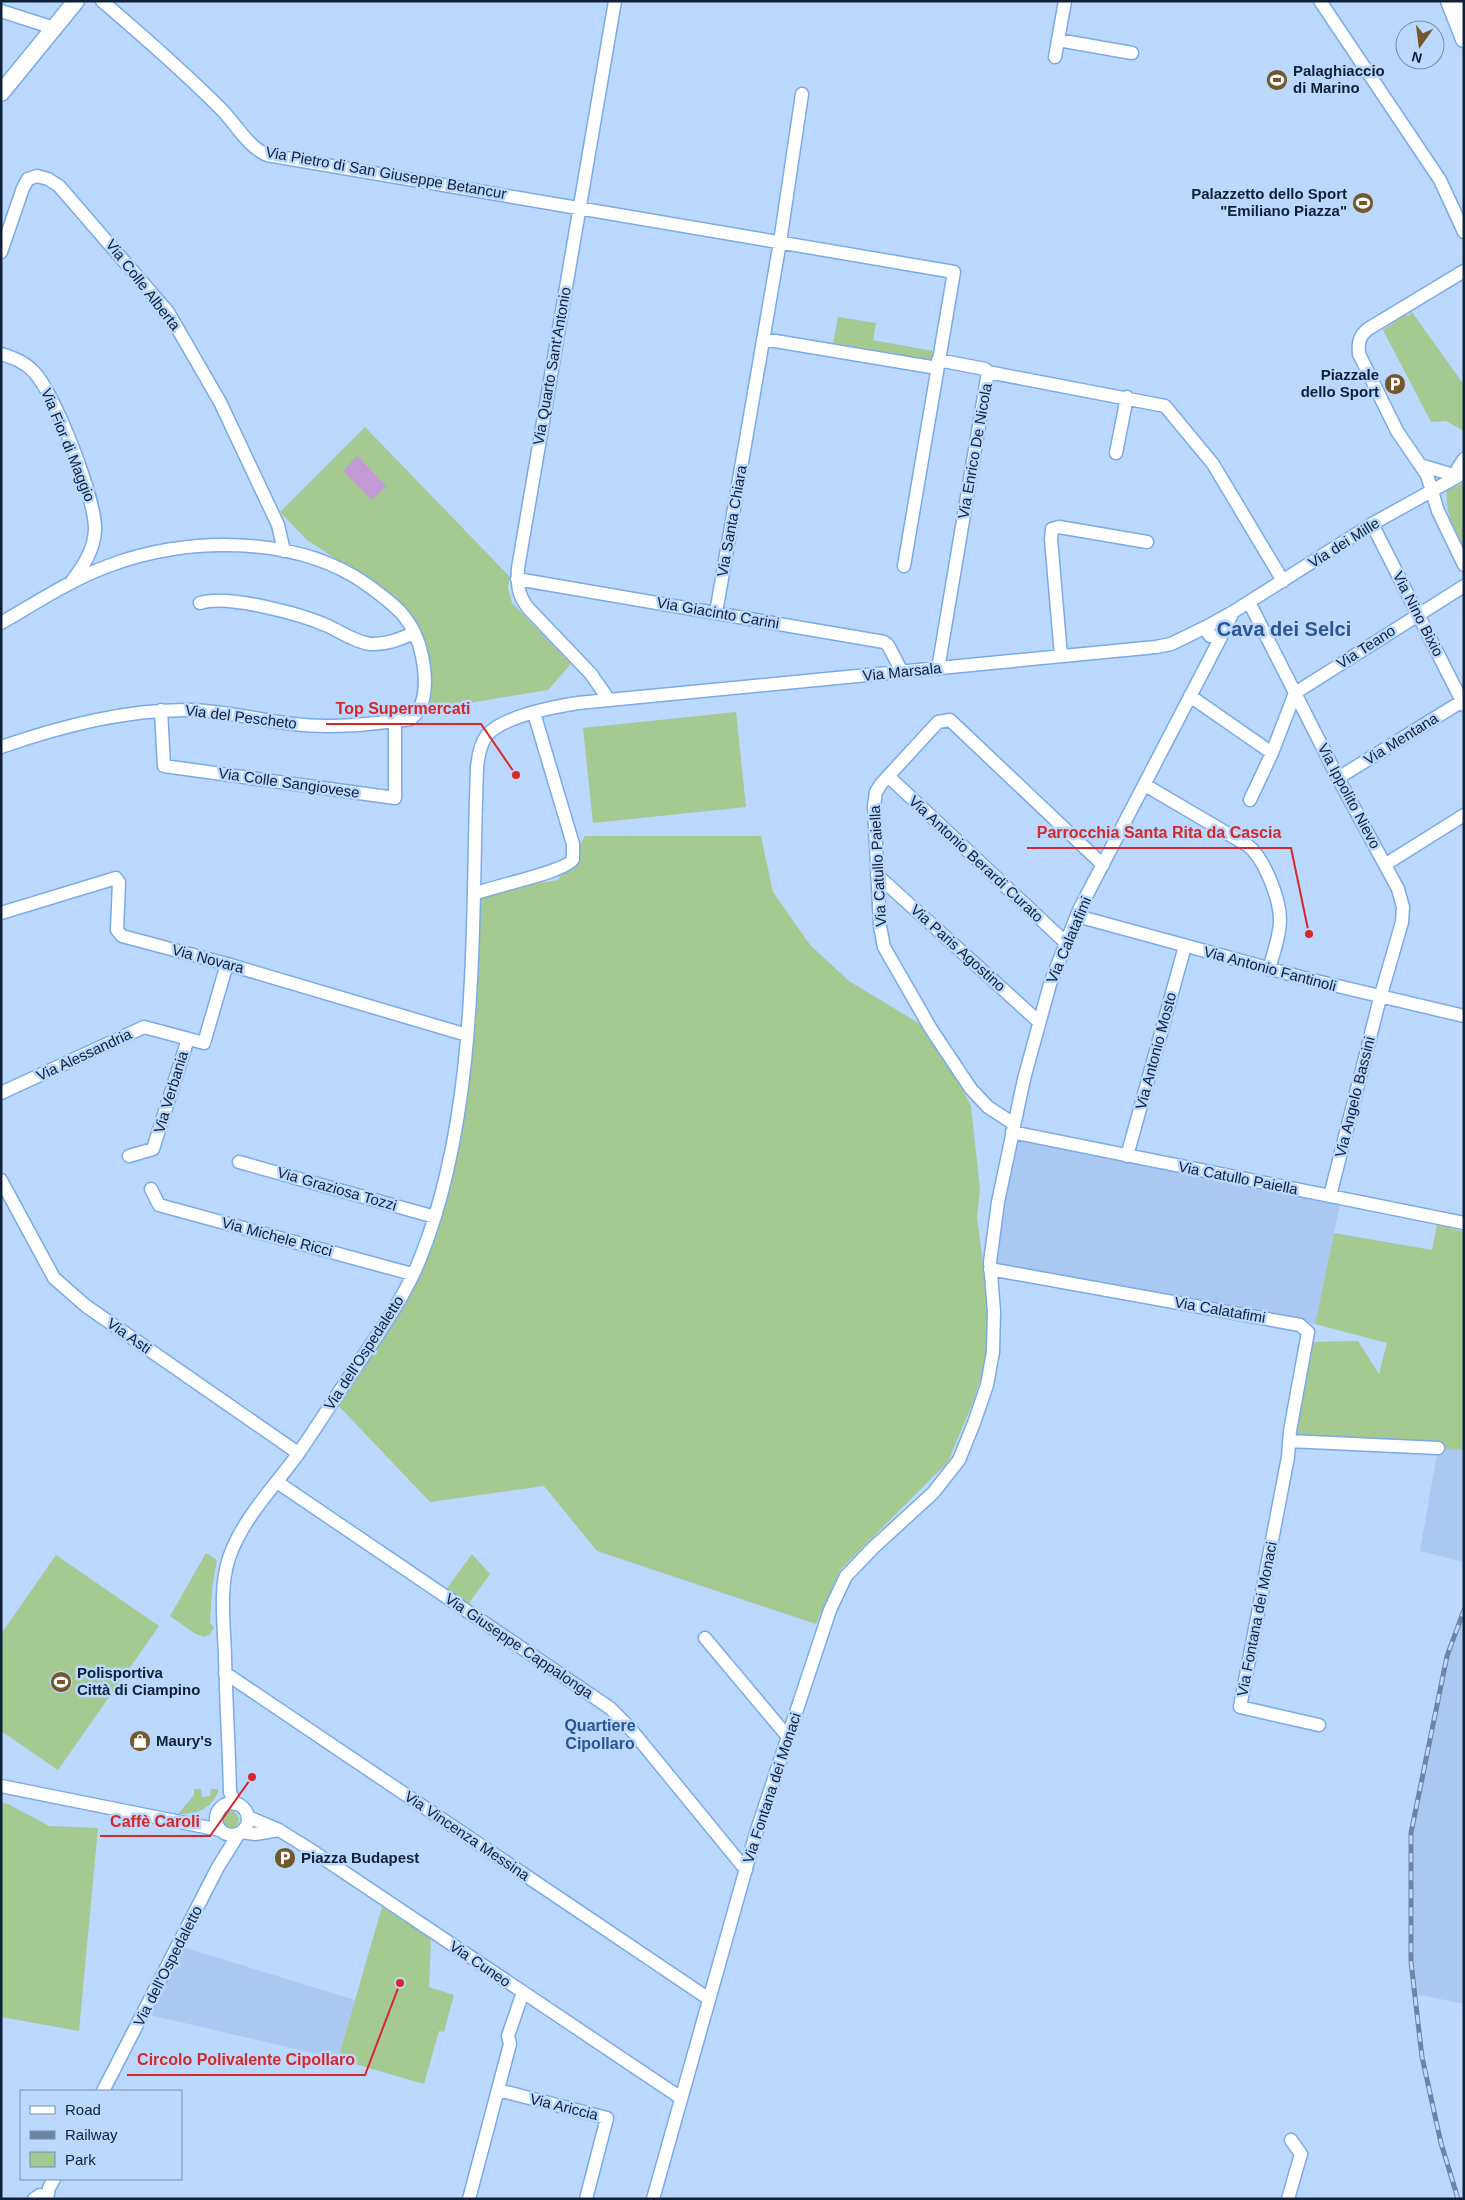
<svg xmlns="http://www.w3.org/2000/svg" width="1465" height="2200" font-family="Helvetica,sans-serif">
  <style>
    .built { fill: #aac9f2 }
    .green { fill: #a4c991 }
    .water { fill: #c399d6 }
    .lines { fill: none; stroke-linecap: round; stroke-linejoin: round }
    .minor-casing { stroke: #7baae7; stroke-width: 15 }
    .major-casing { stroke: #7baae7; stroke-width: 19 }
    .minor { stroke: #fff; stroke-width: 12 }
    .major { stroke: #fff; stroke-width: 16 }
    .rail-casing { stroke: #6d85a5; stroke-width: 5 }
    .rail { stroke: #bbd8fe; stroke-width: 3; stroke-dasharray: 9; stroke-linecap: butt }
    .labels { text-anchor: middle; stroke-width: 5; stroke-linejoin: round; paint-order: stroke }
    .poi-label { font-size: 15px; font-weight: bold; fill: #0e2138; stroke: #bbd8fe; text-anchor: start }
    .street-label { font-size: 15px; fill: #0e2138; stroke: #bbd8fe }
    .neighbourhood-label { font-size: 16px; font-weight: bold; fill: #2b568e; stroke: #bbd8fe }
    .district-label { font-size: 20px; font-weight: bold; fill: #2b568e; stroke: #bbd8fe }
    .leader { fill: none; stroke: #d62828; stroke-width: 2 }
    .callout-dot { fill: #d62828; stroke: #bbd8fe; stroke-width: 2 }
    .callout-label { font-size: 16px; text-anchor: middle; font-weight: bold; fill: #d62828; stroke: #bbd8fe; stroke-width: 5; stroke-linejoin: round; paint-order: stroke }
  </style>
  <rect width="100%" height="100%" fill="#bbd8fe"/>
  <path class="built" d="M1018,1139L1340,1204L1315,1324L995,1268L996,1237Z
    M1438,1448L1464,1450V1562L1420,1551Z
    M1464,1614V2004L1415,1994L1411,1962V1833L1447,1656Z
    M183,1947L355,2000L338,2059L150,2015Z"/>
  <path class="green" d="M1412,312L1464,385V431L1446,421L1431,422L1383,330L1406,314L1408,316Z
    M838,317L876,323L873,340L933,351L931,360L833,343Z
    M365,427L510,577L508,588L512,603L571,664L548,690L427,710L431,680L428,657L424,640L410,614L396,598L307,540L280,512Z
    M1464,483V549C1454,530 1444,511 1447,490Z
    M736,712L746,807L593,823L583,728Z
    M585,836H761L773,892L810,945L849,981L920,1024L957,1079L971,1106L980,1189L977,1217L993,1340L973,1402L948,1462L840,1570L816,1624L597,1551L544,1486L430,1502L333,1400L412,1274L452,1149L474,894L558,880Z
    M1437,1224L1464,1232V1450L1289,1441L1308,1342L1358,1341L1379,1374L1387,1343L1315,1324L1334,1233L1432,1250Z
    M206,1553L217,1560L212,1589L210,1623L214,1627L210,1634L204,1637L194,1633L170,1616Z
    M472,1554L490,1574L467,1606L445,1591Z
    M56,1555L159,1626L58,1770L1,1731V1634Z
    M194,1789H201L202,1797L210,1796L211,1789H218V1792C210,1810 196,1814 178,1814L194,1795Z
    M1,1803L8,1804L49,1826L98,1828L79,2031L1,2017Z
    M221 1820a9 9 0 1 1 18 0a9 9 0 1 1-18 0Z
    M382,1907L431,1937L429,1987L454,1995L444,2032L439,2031L424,2084L338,2059Z"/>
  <path class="water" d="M357,456L386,486L372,500L343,471Z"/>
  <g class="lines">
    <g class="minor-casing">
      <path id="minor" d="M102,1C143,36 183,71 221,109C235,123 248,147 267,155L954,272L904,566
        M1320,1L1440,180L1464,232
        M1,11L54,28
        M1058,40L1132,53
        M1055,57L1065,1
        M1,252L23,188L28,179L37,176L48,179L59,186L168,312L220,402L278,525L284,551
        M1464,271L1368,329C1359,336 1358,343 1359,354L1397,431L1427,475L1438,511L1464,565
        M763,339L937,368
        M1,354C14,358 25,362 34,372C55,394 96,499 95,530C94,550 84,565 72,581
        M938,360L985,369L988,372L1165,406L1213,464L1283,581
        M1116,453L1127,397
        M1420,465L1457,476L1458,468L1464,459
        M1372,524L1464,705
        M517,579L884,642L888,645L902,672
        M1249,602L1338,778L1398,889L1403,907L1402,922L1380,998L1330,1196
        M200,603C227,594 301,614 328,626C341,632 355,642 370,644C386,645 400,639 414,633
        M1233,612L1221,637L1210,636L1208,633V626L1233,612L1372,524L1464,473
        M716,613L780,242L802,94
        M1,623C36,603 70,580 108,566C185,536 296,535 366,584C394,604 415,619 422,656C426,676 428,705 411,719C372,724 332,729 293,724C259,720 225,711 191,710C127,709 62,726 1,747
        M1061,656L1051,539L1052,529L1059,527L1147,542
        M938,669L988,372
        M1190,696L1272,753
        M609,700L591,674L528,608C518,595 517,585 518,568L615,1
        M161,710L164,766L395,798V721
        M888,776L1065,942
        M1338,778L1464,700
        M1145,785L1247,845C1264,857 1280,899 1280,920C1280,937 1273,954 1269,969
        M1250,800L1272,753L1295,693L1464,586
        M1386,864L1464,815
        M877,875L1039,1022
        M474,894C493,886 566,872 573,859V844L534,713
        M1,913L116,878L119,882L117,930L122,936L227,964L467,1035
        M1077,916L1308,979L1464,1016
        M1,1093L144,1027L204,1043L227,964
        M1014,1124L988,1107L971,1089L931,1029L884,947L880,926L874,806L876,792L881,784L938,722L950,720L1103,865
        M1012,1132L1464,1223
        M129,1156L153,1149L188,1039
        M1127,1156L1185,946
        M239,1162L435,1217
        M1,1180L54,1278L86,1306L298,1453
        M151,1189L159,1205L412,1274
        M990,1269L1300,1325L1308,1332L1290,1431L1288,1457L1240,1707L1319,1725
        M1289,1441L1438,1448
        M277,1482L610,1708L629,1727L746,1870
        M705,1638L788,1737
        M225,1673L709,1999
        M1,1786L220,1830
        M216 1819a16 16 0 1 1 32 0a16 16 0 1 1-32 0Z
        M235,1804L230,1792C229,1747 226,1701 225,1656C224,1624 219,1588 229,1558C242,1519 275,1486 298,1454C318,1425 336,1396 356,1367C379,1333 404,1298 420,1259C480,1109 471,928 477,768C478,757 480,744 487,735C504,716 553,707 578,703L1156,647L1171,644L1208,626
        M248,1817L279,1830L311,1850L681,2098
        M242,1832L255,1834L279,1830
        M498,2090L607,2118L586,2199
        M103,2091L218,1867L238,1835
        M34,2199L40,2195
        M47,2199L49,2188L54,2179
        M469,2199L510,2044L508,2036L521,1998
        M653,2199L756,1833L830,1610L846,1576L874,1547L933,1493L959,1460L974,1423L987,1385L993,1352L994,1311L990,1262L998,1202L1024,1079L1050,984L1079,910L1221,637
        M1288,2199L1301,2154L1291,2140"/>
    </g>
    <g class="major-casing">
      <path id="major" d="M1449,1L1464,39
        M1462,1L1464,6
        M1,93L76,1"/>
    </g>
    <use href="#minor" class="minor"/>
    <use href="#major" class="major"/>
    <g class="rail-casing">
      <path id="rail" d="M1458,2199L1441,2143L1422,2057L1411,1962V1833L1447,1656L1464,1610"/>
    </g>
    <use href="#rail" class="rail"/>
  </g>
  <defs>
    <g id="stadium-disc" transform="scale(1.125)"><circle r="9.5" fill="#74572b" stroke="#bbd8fe"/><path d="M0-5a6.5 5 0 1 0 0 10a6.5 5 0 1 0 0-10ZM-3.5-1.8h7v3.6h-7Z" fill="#fff"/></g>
    <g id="parking-disc" transform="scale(1.125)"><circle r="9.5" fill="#74572b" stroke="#bbd8fe"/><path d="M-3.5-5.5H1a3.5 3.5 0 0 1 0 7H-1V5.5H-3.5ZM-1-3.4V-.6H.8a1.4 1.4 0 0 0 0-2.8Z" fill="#fff"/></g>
    <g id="shop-disc" transform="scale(1.125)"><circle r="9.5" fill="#74572b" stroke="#bbd8fe"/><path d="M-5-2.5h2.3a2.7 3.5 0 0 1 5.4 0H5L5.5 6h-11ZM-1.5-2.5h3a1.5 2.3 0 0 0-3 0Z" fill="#fff"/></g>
  </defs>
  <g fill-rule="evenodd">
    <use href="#stadium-disc" x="1277" y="80"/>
    <use href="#stadium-disc" x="1363" y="203"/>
    <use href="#parking-disc" x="1395" y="384"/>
    <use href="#stadium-disc" x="61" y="1682"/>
    <use href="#shop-disc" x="140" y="1741"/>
    <use href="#parking-disc" x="285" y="1858"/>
  </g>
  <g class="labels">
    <g class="poi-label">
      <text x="1293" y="76">Palaghiaccio<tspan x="1293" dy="17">di Marino</tspan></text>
      <text x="1347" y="199" text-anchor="end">Palazzetto dello Sport<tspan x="1347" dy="17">"Emiliano Piazza"</tspan></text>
      <text x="1379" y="380" text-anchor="end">Piazzale<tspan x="1379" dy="17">dello Sport</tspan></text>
      <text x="77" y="1678">Polisportiva<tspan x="77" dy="17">Città di Ciampino</tspan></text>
      <text x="156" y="1746">Maury's</text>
      <text x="301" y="1863">Piazza Budapest</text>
    </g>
    <g class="street-label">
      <text transform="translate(386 173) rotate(10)" y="5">Via Pietro di San Giuseppe Betancur</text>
      <text transform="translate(143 285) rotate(52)" y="5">Via Colle Alberta</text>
      <text transform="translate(552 366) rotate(-80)" y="5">Via Quarto Sant'Antonio</text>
      <text transform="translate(68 445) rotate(68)" y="5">Via Fior di Maggio</text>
      <text transform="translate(975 451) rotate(-80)" y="5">Via Enrico De Nicola</text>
      <text transform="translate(732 521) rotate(-80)" y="5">Via Santa Chiara</text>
      <text transform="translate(1344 543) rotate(-32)" y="5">Via dei Mille</text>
      <text transform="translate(718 613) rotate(10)" y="5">Via Giacinto Carini</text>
      <text transform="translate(1418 614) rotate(63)" y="5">Via Nino Bixio</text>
      <text transform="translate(1366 647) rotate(-33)" y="5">Via Teano</text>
      <text transform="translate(902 672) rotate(-6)" y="5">Via Marsala</text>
      <text transform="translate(241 717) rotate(7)" y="5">Via del Pescheto</text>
      <text transform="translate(1401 739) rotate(-32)" y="5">Via Mentana</text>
      <text transform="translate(289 783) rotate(8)" y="5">Via Colle Sangiovese</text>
      <text transform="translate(1349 796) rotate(62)" y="5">Via Ippolito Nievo</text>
      <text transform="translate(976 859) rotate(43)" y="5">Via Antonio Berardi Curato</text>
      <text transform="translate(878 866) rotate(-93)" y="5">Via Catullo Paiella</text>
      <text transform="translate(1069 940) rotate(-67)" y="5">Via Calatafimi</text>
      <text transform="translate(958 948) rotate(42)" y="5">Via Paris Agostino</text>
      <text transform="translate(208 959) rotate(15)" y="5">Via Novara</text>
      <text transform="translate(1270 969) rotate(15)" y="5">Via Antonio Fantinoli</text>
      <text transform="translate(1156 1051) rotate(-75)" y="5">Via Antonio Mosto</text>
      <text transform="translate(84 1055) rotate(-25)" y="5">Via Alessandria</text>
      <text transform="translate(171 1092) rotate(-73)" y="5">Via Verbania</text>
      <text transform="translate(1355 1097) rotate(-76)" y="5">Via Angelo Bassini</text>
      <text transform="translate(1238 1178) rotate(11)" y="5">Via Catullo Paiella</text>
      <text transform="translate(337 1189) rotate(16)" y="5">Via Graziosa Tozzi</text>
      <text transform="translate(277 1237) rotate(15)" y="5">Via Michele Ricci</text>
      <text transform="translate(1220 1310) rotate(10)" y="5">Via Calatafimi</text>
      <text transform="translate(129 1336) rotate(35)" y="5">Via Asti</text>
      <text transform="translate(364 1353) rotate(-57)" y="5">Via dell'Ospedaletto</text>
      <text transform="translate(1257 1619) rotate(-79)" y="5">Via Fontana dei Monaci</text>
      <text transform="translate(519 1646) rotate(34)" y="5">Via Giuseppe Cappalonga</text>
      <text transform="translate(772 1788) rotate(-72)" y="5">Via Fontana dei Monaci</text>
      <text transform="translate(467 1836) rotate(34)" y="5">Via Vincenza Messina</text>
      <text transform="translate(480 1964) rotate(34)" y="5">Via Cuneo</text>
      <text transform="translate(168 1966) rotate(-63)" y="5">Via dell'Ospedaletto</text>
      <text transform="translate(564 2107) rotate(14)" y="5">Via Ariccia</text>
    </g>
    <g class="neighbourhood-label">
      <text x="600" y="1731">Quartiere<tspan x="600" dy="18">Cipollaro</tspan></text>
    </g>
    <g class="district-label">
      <text x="1284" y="636">Cava dei Selci</text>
    </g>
  </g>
  <path class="leader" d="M516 775L481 724H326M1309 934L1291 848H1027M252 1777L210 1836H100M400 1983L365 2075H127"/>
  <g class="callout-dot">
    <circle cx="516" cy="775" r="5"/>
    <circle cx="1309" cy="934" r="5"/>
    <circle cx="252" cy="1777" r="5"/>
    <circle cx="400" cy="1983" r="5"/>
  </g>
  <g class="callout-label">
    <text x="403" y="714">Top Supermercati</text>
    <text x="1159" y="838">Parrocchia Santa Rita da Cascia</text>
    <text x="155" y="1827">Caffè Caroli</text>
    <text x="246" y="2065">Circolo Polivalente Cipollaro</text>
  </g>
  <rect width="1465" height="2200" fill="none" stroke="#0e2138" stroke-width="5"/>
  <rect x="20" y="2090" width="162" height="90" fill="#bbd8fe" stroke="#768faf"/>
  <rect x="30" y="2106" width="25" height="8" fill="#ffffff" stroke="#768faf"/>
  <text x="65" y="2115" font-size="15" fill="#0e2138">Road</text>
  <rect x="30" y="2131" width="25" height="8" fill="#6d85a5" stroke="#768faf"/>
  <text x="65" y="2140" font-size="15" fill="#0e2138">Railway</text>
  <rect x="30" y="2152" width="25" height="15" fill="#a4c991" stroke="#768faf"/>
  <text x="65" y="2165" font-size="15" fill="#0e2138">Park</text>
  <g transform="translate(1420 45) rotate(194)"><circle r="24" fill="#bbd8fe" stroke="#768faf"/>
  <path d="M0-4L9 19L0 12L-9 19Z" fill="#74572b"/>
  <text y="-8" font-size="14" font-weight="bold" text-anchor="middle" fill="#0e2138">N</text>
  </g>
</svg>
